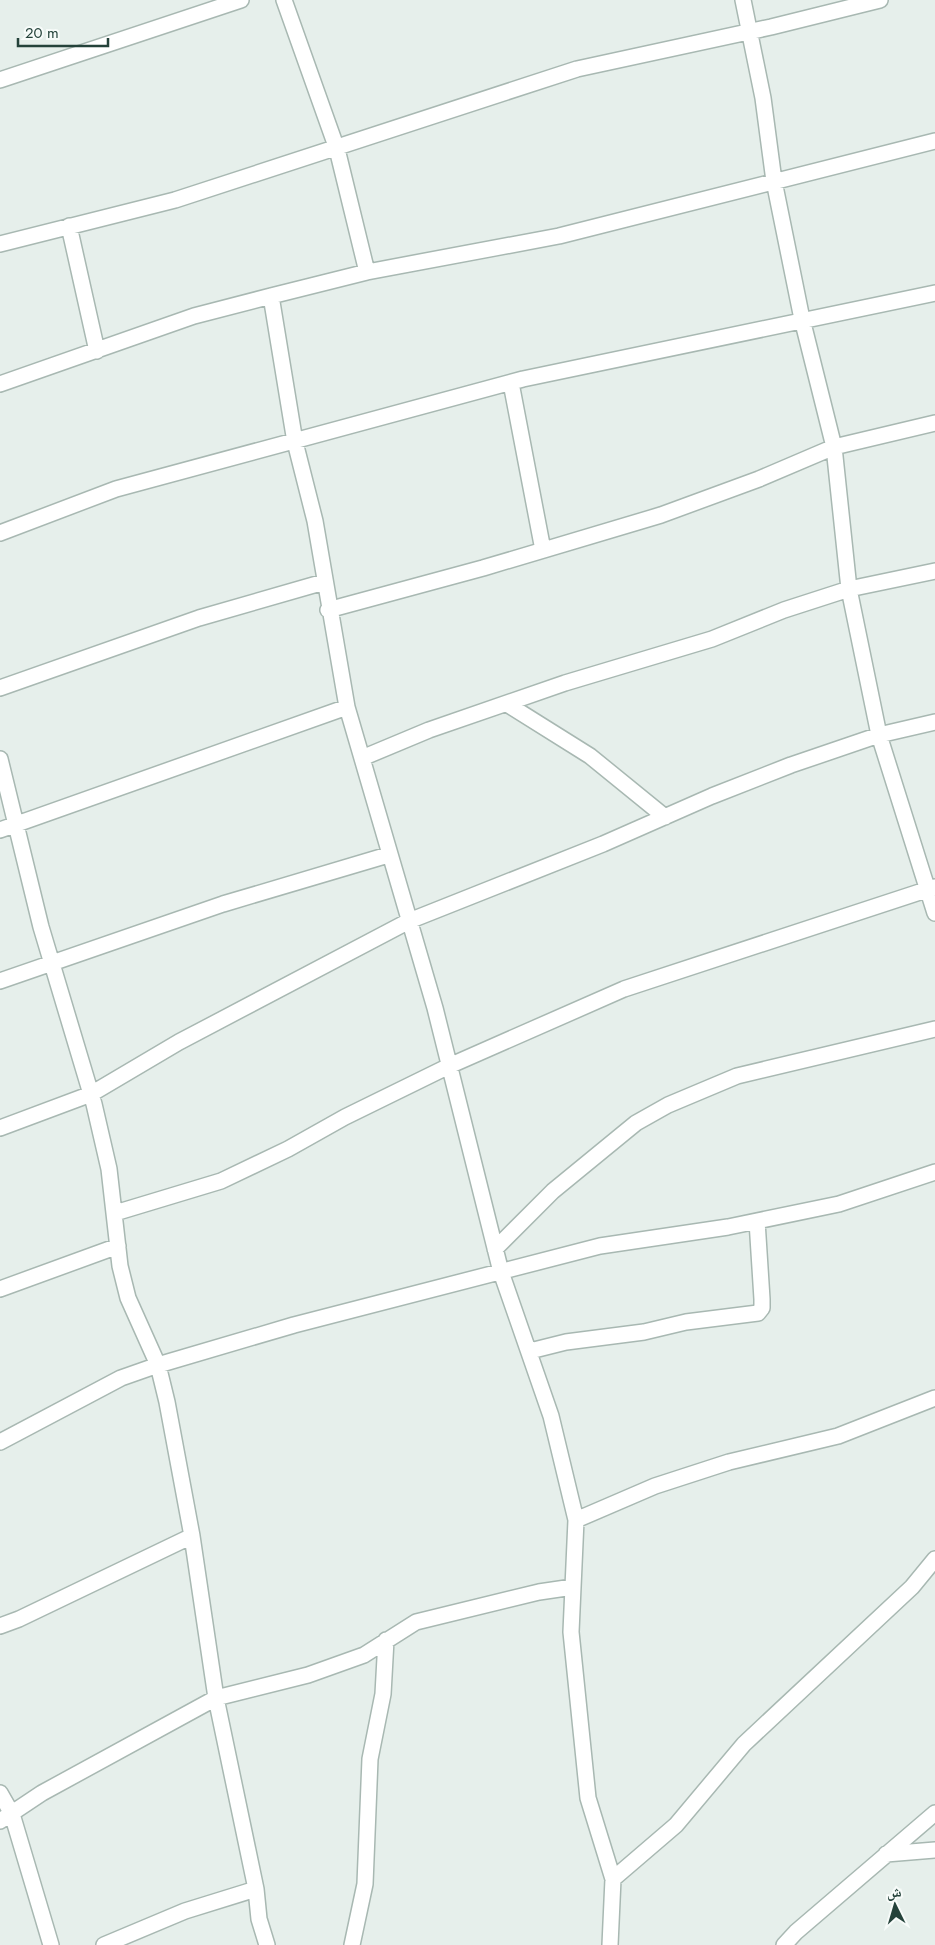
<svg xmlns="http://www.w3.org/2000/svg" width="935" height="1945" font-family="Jost,'Noto Naskh Arabic',sans-serif">
  <style>
    .lines { fill: none; stroke-linecap: round; stroke-linejoin: round }
    .minor-casing { stroke: #a8b8b2; stroke-width: 18 }
    .minor { stroke: #fff; stroke-width: 15 }
  </style>
  <rect width="100%" height="100%" fill="#e6efeb"/>
  <g class="lines">
    <g class="minor-casing">
      <path id="minor" d="M284,0L337,149L367,272
        M743,0L763,98L774,181L802,319L834,447L849,589L879,735L935,913
        M0,80L241,0
        M69,226L97,351
        M0,244L175,200L577,69L771,27L880,0
        M271,296L295,442L315,521L347,707L435,1008L501,1272L551,1416L576,1520L571,1632L588,1798L613,1879L610,1945
        M511,383L543,550
        M0,384L194,316L271,296L367,272L559,236L935,141
        M0,533L116,489L523,379L935,293
        M328,610L483,568L661,515L759,479L834,447L935,423
        M0,688L199,618L324,582
        M507,704L590,756L665,817
        M362,758L429,730L565,683L712,639L784,610L849,589L935,571
        M0,759L41,927L94,1104L109,1169L120,1266L128,1298L158,1365L167,1402L192,1536L216,1698L256,1889L259,1919L267,1945
        M0,830L347,707
        M0,981L223,904L388,855
        M0,1128L91,1094L179,1042L409,921L603,844L712,796L791,765L879,735L935,722
        M115,1213L221,1181L288,1149L345,1117L449,1066L624,989L935,887
        M495,1249L553,1191L636,1123L668,1105L737,1076L935,1029
        M0,1289L118,1246
        M530,1351L566,1342L644,1332L686,1322L758,1313L762,1308V1299L757,1221
        M0,1442L121,1378L158,1365L294,1325L600,1246L728,1227L839,1204L935,1172
        M576,1520L655,1486L729,1462L838,1436L935,1398
        M0,1626L19,1619L192,1536
        M0,1793L12,1814L51,1945
        M0,1821L42,1793L216,1698L308,1675L364,1655L416,1622L539,1592L573,1587
        M886,1854L935,1850
        M613,1879L676,1825L744,1744L912,1587L935,1559
        M104,1945L185,1911L256,1889
        M352,1945L365,1884L370,1759L383,1694L386,1640
        M784,1945L796,1932L935,1813"/>
    </g>
    <use href="#minor" class="minor"/>
  </g>
  <g transform="translate(895 1905) rotate(355)" stroke="#f7fbf9" stroke-width="4" paint-order="stroke">
  <path d="M0-4L9 19L0 12L-9 19Z" fill="#24423a"/>
  <text y="-8" font-size="14" font-weight="bold" text-anchor="middle" fill="#24423a">ش</text>
  </g>
  <path d="M18 38v8h90v-8" fill="none" stroke="#24423a" stroke-width="2.5"/>
  <text x="25" y="38" font-size="15" fill="#24423a" stroke="#f7fbf9" stroke-width="4" paint-order="stroke">20 m</text>
</svg>
